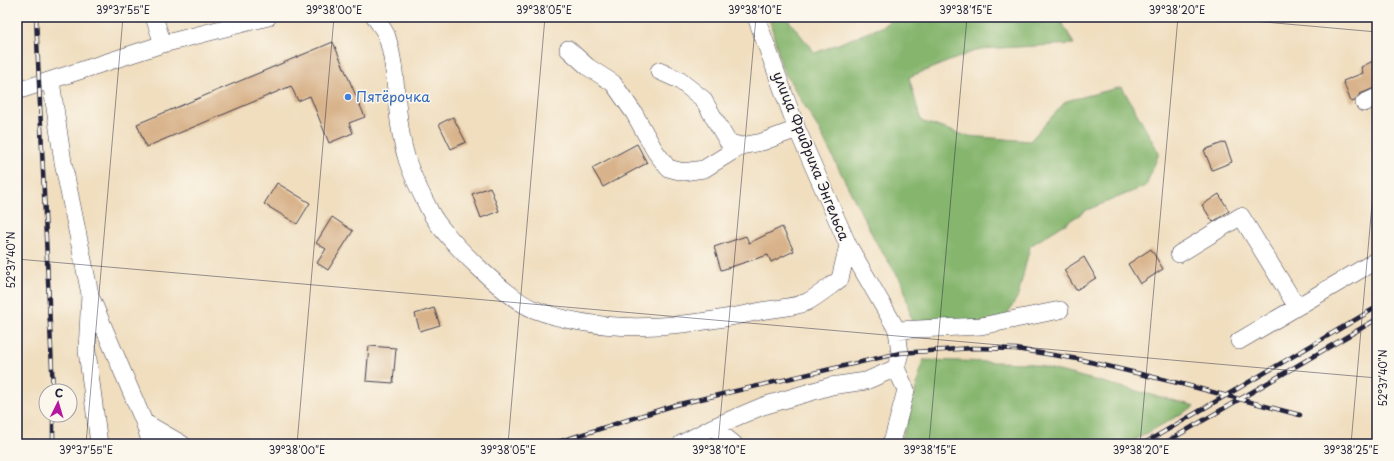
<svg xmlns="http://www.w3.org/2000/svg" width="1394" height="461" font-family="'Playpen Sans',sans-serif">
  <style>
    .forest { fill: #86b66e; stroke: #546c54 }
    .building { fill: #d8b28a }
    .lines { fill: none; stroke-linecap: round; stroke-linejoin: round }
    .minor-casing { stroke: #413e4f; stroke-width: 18 }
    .minor { stroke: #fff; stroke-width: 17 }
    .rail-casing { stroke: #22223b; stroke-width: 4.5 }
    .rail { stroke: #fbf7ec; stroke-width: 3; stroke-dasharray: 9; stroke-linecap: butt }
    .ticks { fill: none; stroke: #22223b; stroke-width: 1; stroke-opacity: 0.45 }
    .shop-dot { fill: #3f7fe0; stroke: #fbf7ec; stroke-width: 1.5 }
    .labels { text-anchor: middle; stroke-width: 3; stroke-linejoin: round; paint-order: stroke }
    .shop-label { font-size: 14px; fill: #366cbe; stroke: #fbf7ec; text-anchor: start }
    .street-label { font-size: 14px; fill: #22223b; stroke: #fbf7ec }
    .neatline { fill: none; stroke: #22223b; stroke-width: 1.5 }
    .ticks-label { font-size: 10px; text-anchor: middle; fill: #22223b }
  </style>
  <rect width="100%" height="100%" fill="#fbf7ec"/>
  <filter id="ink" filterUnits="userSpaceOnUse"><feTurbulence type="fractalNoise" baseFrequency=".025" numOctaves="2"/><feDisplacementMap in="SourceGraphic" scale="8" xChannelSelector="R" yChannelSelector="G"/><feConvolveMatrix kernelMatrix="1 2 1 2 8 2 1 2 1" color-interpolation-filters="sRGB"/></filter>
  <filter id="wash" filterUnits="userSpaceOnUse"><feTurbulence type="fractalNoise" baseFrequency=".012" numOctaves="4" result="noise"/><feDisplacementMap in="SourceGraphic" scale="16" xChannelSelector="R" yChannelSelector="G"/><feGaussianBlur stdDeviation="0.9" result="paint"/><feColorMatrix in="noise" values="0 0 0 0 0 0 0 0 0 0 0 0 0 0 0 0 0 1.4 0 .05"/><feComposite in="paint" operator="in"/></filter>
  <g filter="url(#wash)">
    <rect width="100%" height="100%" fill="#f0debf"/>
    <path class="forest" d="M769,17H786L815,53L884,26L895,17H1059L1074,44L980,49L909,77L921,121L967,136L1030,141L1066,101L1122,87L1159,153L1146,186L1087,210L1030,246L1018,296L1005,318L915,335L903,284L877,244L818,128L782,68Z
      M923,360L1028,363L1195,406L1128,444H900L909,416Z"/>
    <g id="blocks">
      <path class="building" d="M333,42L365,117L349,123L353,133L329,143L310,96L298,101L291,86L146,147L137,124Z
        M1377,59V87L1360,94L1355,101L1351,102L1343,81L1363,73L1361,67Z
        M453,117L466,142L451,149L439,124Z
        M1225,142L1232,162L1212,170L1204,150Z
        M637,144L647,163L603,187L592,168Z
        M277,183L310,203L297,224L264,204Z
        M490,187L499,211L481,218L472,194Z
        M1219,194L1229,211L1213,222L1202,205Z
        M332,217L353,231L328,270L317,263L326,249L316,243Z
        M782,227L794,251L771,262L768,255L721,270L714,247L746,236L749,243Z
        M1151,249L1163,269L1140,284L1128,264Z
        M1084,257L1096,278L1076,290L1064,270Z
        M434,308L440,325L420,331L415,314Z
        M369,346L396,348L393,383L366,381Z"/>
    </g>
  </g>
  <g filter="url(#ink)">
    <use href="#blocks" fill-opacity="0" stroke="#413e4f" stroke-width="1"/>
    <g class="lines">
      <g class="minor-casing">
        <path id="minor" d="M154,17L163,44
          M375,17C378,23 385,30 387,37C399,75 394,117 406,156C411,175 421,193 430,211C441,235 509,300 533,309C606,337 686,327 761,311C775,308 794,308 807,302C818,296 829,287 840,279L848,245L797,129L756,17
          M568,49L588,67L613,83L634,113L655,151L668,168L683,172L704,169L741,146
          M659,71L679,80L703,99L728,142L741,146L762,142L797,129
          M51,81L63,162L90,294L87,351L99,444
          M17,91L163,44L268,17
          M1364,103L1377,97
          M1179,254L1241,216L1297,307
          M92,300L144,422L151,444
          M897,330L981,326L1060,310
          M1239,341L1377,260
          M144,422L182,444
          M713,427L734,444
          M681,444L713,427L763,406L831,386L866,381L896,368L900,353L897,330L848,245
          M890,444L893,439L906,390L896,368"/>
      </g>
      <use href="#minor" class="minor"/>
      <g class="rail-casing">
        <path id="rail" d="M36,17L53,391
          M53,415V444
          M17,430V444
          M552,444L675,405L900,353L973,348L1016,349L1078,359L1182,384L1300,415
          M1143,444L1377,307
          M1163,444L1377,319"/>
      </g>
      <use href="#rail" class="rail"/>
    </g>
  </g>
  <path class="ticks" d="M1208,17L1377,32M17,259L1377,378M86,444L123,17M297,444L334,17M508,444L545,17M718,444L756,17M929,444L967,17M1140,444L1178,17M1351,444L1377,147"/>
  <circle class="shop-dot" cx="348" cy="97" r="4"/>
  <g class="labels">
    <g class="shop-label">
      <text x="356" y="102">Пятёрочка</text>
    </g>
    <g class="street-label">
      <text transform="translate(811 156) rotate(68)" y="5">улица Фридриха Энгельса</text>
    </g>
  </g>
  <rect width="1394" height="461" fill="none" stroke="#fbf7ec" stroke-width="44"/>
  <g transform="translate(58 403) rotate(5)"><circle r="19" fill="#fbf7ec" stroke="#a4a2a5"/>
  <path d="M0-3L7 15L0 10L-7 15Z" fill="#b5179e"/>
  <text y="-6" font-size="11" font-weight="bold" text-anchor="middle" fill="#22223b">С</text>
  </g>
  <rect x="22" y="22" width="1350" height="417" class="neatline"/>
  <g class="ticks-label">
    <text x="123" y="14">39°37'55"E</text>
    <text x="334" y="14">39°38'00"E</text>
    <text x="544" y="14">39°38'05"E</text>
    <text x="755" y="14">39°38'10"E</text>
    <text x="966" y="14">39°38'15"E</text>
    <text x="1177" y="14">39°38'20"E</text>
    <text transform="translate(11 260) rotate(-90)" y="4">52°37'40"N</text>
    <text transform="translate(1383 378) rotate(-90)" y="4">52°37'40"N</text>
    <text x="86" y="454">39°37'55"E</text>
    <text x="297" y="454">39°38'00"E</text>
    <text x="508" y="454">39°38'05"E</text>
    <text x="719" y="454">39°38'10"E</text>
    <text x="930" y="454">39°38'15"E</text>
    <text x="1141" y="454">39°38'20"E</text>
    <text x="1351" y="454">39°38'25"E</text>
  </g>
</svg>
